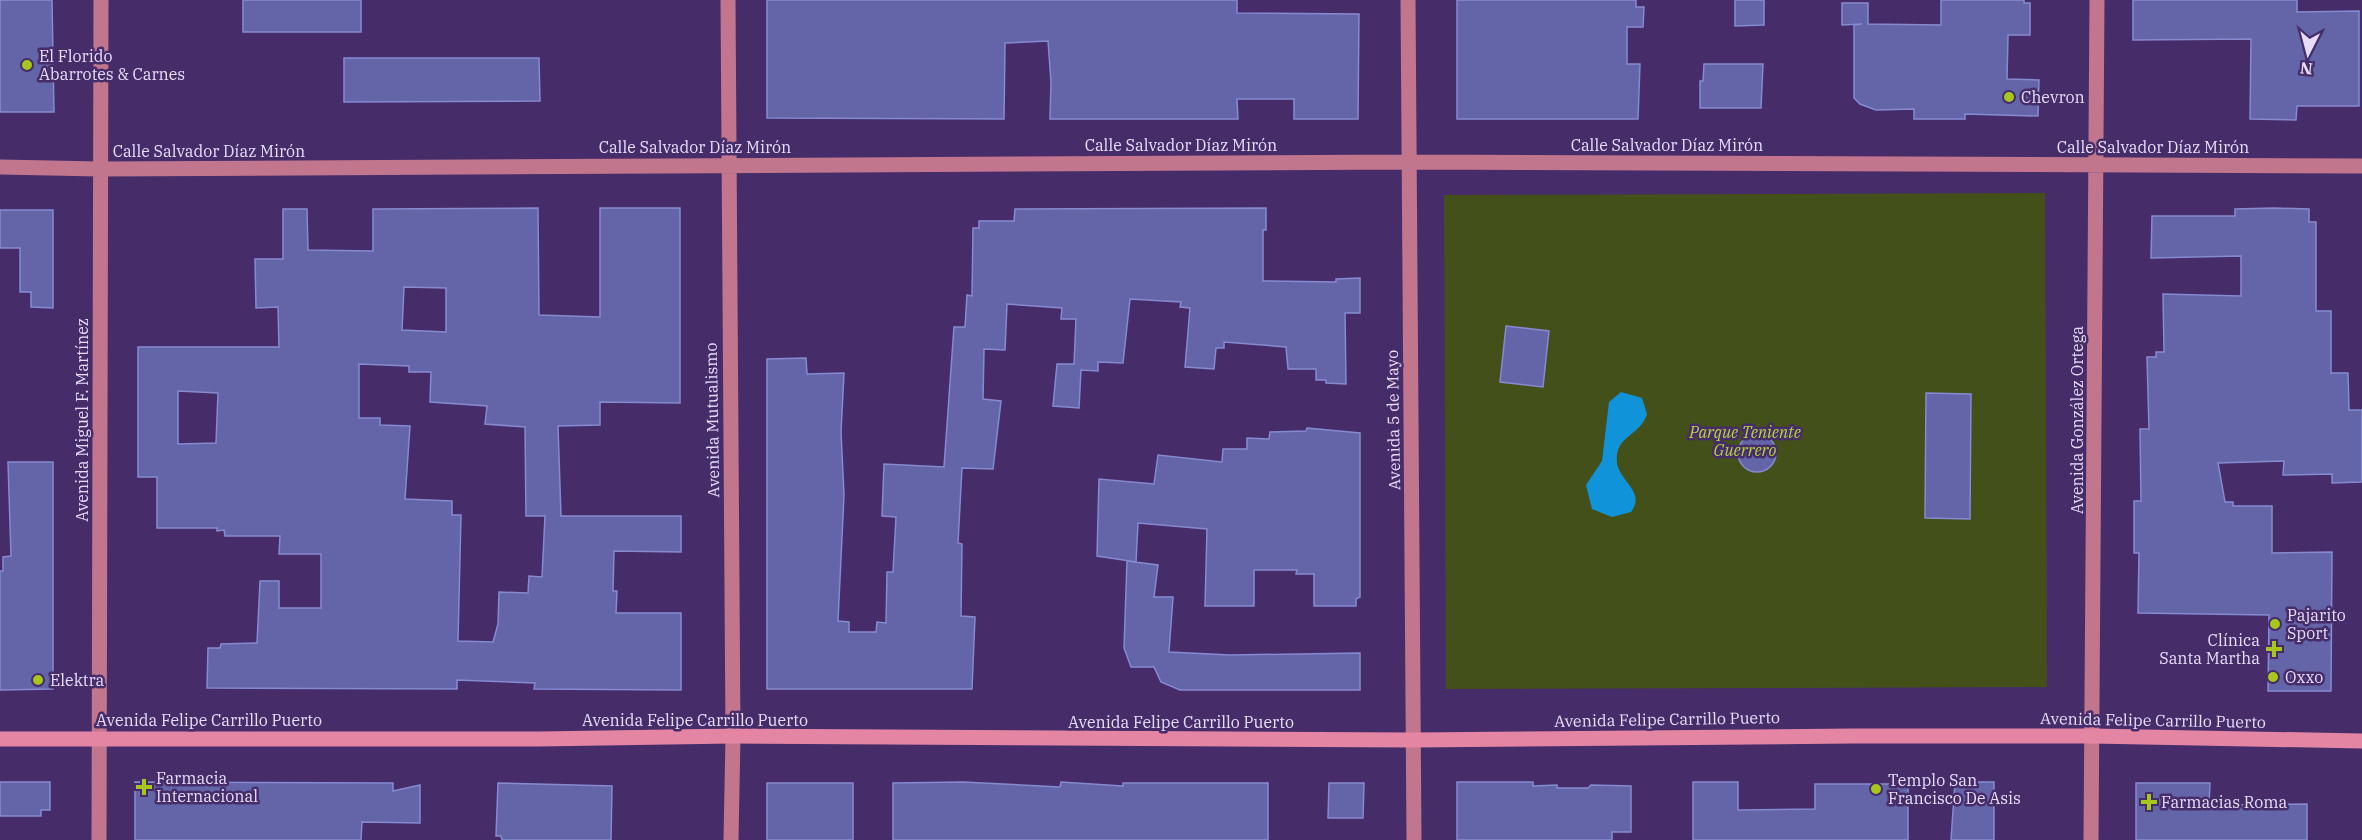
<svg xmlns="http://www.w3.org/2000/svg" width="2362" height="840" font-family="'IBM Plex Serif',serif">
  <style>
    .green { fill: #44501a }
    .water { fill: #1093d8 }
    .building { fill: #6365a8; stroke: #868ad1; stroke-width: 1.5; fill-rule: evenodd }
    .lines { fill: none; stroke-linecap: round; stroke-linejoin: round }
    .secondary { stroke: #c1768d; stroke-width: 15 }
    .primary { stroke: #e485a3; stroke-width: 15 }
    .poi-dot { fill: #a8c71c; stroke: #462d6a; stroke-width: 2 }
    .labels { text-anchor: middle; stroke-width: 5; stroke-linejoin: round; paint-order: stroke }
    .poi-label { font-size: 16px; fill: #e7ddfb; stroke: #462d6a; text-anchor: start }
    .street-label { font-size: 16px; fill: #e7ddfb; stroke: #462d6a }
    .park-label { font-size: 16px; font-style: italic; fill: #b6d53f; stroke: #462d6a }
  </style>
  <rect width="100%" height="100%" fill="#462d6a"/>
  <path class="green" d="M2045,193L2047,687L1446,689L1444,195Z"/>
  <path class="water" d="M1621,392L1642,398L1647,414C1640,437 1614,435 1617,463C1620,482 1646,492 1631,512L1612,517L1592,509L1586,485L1602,461L1609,402Z"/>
  <path class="building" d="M0,0H52L54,112H0Z
    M243,0H361V32H243Z
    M767,0H1237V13L1359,14L1358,119H1294V99H1237L1238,119H1050L1051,82L1048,41L1005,43L1004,119L767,118Z
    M1457,0H1636V7H1644L1643,27H1627V64H1640L1638,119H1457Z
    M1735,0H1764V25L1735,26Z
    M1941,0H2024V3H2030V35H2008L2007,79L2039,80L2038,116L1965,114V119H1914V109L1876,110L1860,104L1854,98V25L1862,24L1842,25V3H1868V24L1941,25Z
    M2133,0H2297V12L2359,11V106H2297L2296,120L2250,119L2251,39L2133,40Z
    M344,58H539L540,101L344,102Z
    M1704,64H1763L1761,108H1700V81H1703Z
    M538,208L539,315L600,317V208H680V403L600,402V425L558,426L561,516H681V552L614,551L613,591H617L616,613H681V690L534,689L535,683L457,680V689L207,688L208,648H220L221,644L257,643L260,581H279V608H321V554H279L280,536H225L224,530L217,531V528H157V477H138V347H279L278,307L256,308L255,259H283V209H307L308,250L373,251V209ZM404,287L446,288V332L402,330ZM359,364L409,366V372H431L430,402L487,406L485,424L525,427L526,516H545L542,577L529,576L528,593L499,592L498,624L493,642L458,641L461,515H452V501L405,499L410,426L380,425V418H359ZM178,391L218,393L216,443L178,444Z
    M1266,208V230H1263V281L1336,282V279L1360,278V313H1345L1346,384L1326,383V380H1316V369H1288L1286,347L1224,342V348H1216L1214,369L1185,367L1190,308L1180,307L1181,302L1130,299L1123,363L1098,362V371L1081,370L1079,408L1053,406L1057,364H1074L1076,319H1061L1062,308L1007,304L1005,350L984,349L983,399L1001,401L993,469L962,468L958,543L962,544L961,616L975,617L972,689H767V359L806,358L807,374L844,373L841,432L844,495L838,621L849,622V632H876L877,622L886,623L887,572H893L896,517L882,516L884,464L944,467L954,327H965L967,295L972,296L973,228H979V221H1014L1015,209Z
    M2274,208L2309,209V222H2316V311H2331V373H2348L2349,410H2362V482L2332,483V474L2283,475L2284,461L2218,463L2225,502H2233V506H2272V553L2332,552L2331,691H2268L2269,615L2138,613L2139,553H2134V501H2141L2140,429H2149L2147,357H2156V352H2164L2163,294L2241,296V256L2151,258L2152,216H2235V209Z
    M0,210H53V308L31,307V292H20V248H0Z
    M1506,326L1549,331L1543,387L1500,382Z
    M1926,393L1971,394L1970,519L1925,518Z
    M1307,428L1360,433V597L1356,599V606H1314V574H1296L1297,570H1254V606H1205L1207,529L1138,523L1136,562L1097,556L1099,479L1154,484L1158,455L1222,462L1223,449H1247V438L1269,439L1270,432L1306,431Z
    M1738 453a19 19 0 1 1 38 0a19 19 0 1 1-38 0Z
    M8,462H53V689L0,690V571H3V557L11,556Z
    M1127,561L1158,565L1154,597H1173L1169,652L1230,655L1360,653V690H1180L1161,682L1154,667H1131L1124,648Z
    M0,782H50V810H41V816H0Z
    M135,782L393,783V791L420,785V823L362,822L361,840H135Z
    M963,782L1060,787L1061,782L1123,786V783H1268V840H893V783Z
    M1457,782H1533V786L1557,785V788H1588L1591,785L1631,786V832H1612V840H1457Z
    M1693,782H1738V810L1815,809V784H1908V840H1693Z
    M1955,782H1994V840H1951Z
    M498,783L612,786L611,840H502L501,836H496Z
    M767,783H853V840H767Z
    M1329,783H1364L1363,818H1328Z
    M2136,783H2210L2209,805L2307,804V840H2136Z"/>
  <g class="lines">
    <path class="secondary" d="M728,0L733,736L731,840
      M1408,0L1414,840
      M0,167L100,169L1408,162L2362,166
      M99,840L101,0
      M2091,840L2097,0"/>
    <path class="primary" d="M0,739H539L733,736L1413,740L1854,736H2091L2362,741"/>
  </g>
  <g class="poi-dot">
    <circle cx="27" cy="65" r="6"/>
    <circle cx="2009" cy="97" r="6"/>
    <circle cx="2275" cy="624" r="6"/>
    <path d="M2271 640h6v6h6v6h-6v6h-6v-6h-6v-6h6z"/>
    <circle cx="2273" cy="677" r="6"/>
    <circle cx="38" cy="680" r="6"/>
    <path d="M141 778h6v6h6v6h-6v6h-6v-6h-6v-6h6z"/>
    <circle cx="1876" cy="789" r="6"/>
    <path d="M2146 793h6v6h6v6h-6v6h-6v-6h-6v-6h6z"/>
  </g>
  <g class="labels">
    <g class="poi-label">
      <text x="39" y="62">El Florido<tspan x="39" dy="18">Abarrotes &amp; Carnes</tspan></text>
      <text x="2021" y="103">Chevron</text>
      <text x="2287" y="621">Pajarito<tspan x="2287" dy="18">Sport</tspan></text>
      <text x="2260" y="646" text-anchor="end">Clínica<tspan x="2260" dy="18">Santa Martha</tspan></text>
      <text x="2285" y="683">Oxxo</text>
      <text x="50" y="686">Elektra</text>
      <text x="156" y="784">Farmacia<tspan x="156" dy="18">Internacional</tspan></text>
      <text x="1888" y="786">Templo San<tspan x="1888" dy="18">Francisco De Asis</tspan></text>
      <text x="2161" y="808">Farmacias Roma</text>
    </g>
    <g class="street-label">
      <text x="1181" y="151">Calle Salvador Díaz Mirón</text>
      <text x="1667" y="151">Calle Salvador Díaz Mirón</text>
      <text x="695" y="153">Calle Salvador Díaz Mirón</text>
      <text x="2153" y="153">Calle Salvador Díaz Mirón</text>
      <text x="209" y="157">Calle Salvador Díaz Mirón</text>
      <text transform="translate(82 420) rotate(-90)" y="6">Avenida Miguel F. Martínez</text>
      <text transform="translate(712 420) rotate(-91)" y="6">Avenida Mutualismo</text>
      <text transform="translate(1393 420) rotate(-91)" y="6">Avenida 5 de Mayo</text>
      <text transform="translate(2077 420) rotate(-90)" y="6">Avenida González Ortega</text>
      <text transform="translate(1667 719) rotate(-1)" y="6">Avenida Felipe Carrillo Puerto</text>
      <text x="209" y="726">Avenida Felipe Carrillo Puerto</text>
      <text x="695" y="726">Avenida Felipe Carrillo Puerto</text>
      <text transform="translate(2153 720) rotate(1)" y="6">Avenida Felipe Carrillo Puerto</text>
      <text x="1181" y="728">Avenida Felipe Carrillo Puerto</text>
    </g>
    <g class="park-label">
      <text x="1745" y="438">Parque Teniente<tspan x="1745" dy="18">Guerrero</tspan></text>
    </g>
  </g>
  <g transform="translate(2308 54) rotate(186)" stroke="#462d6a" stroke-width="4.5" paint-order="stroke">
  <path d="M0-4.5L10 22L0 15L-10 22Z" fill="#e7ddfb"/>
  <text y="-9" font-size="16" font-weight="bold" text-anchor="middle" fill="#e7ddfb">N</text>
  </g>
</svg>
